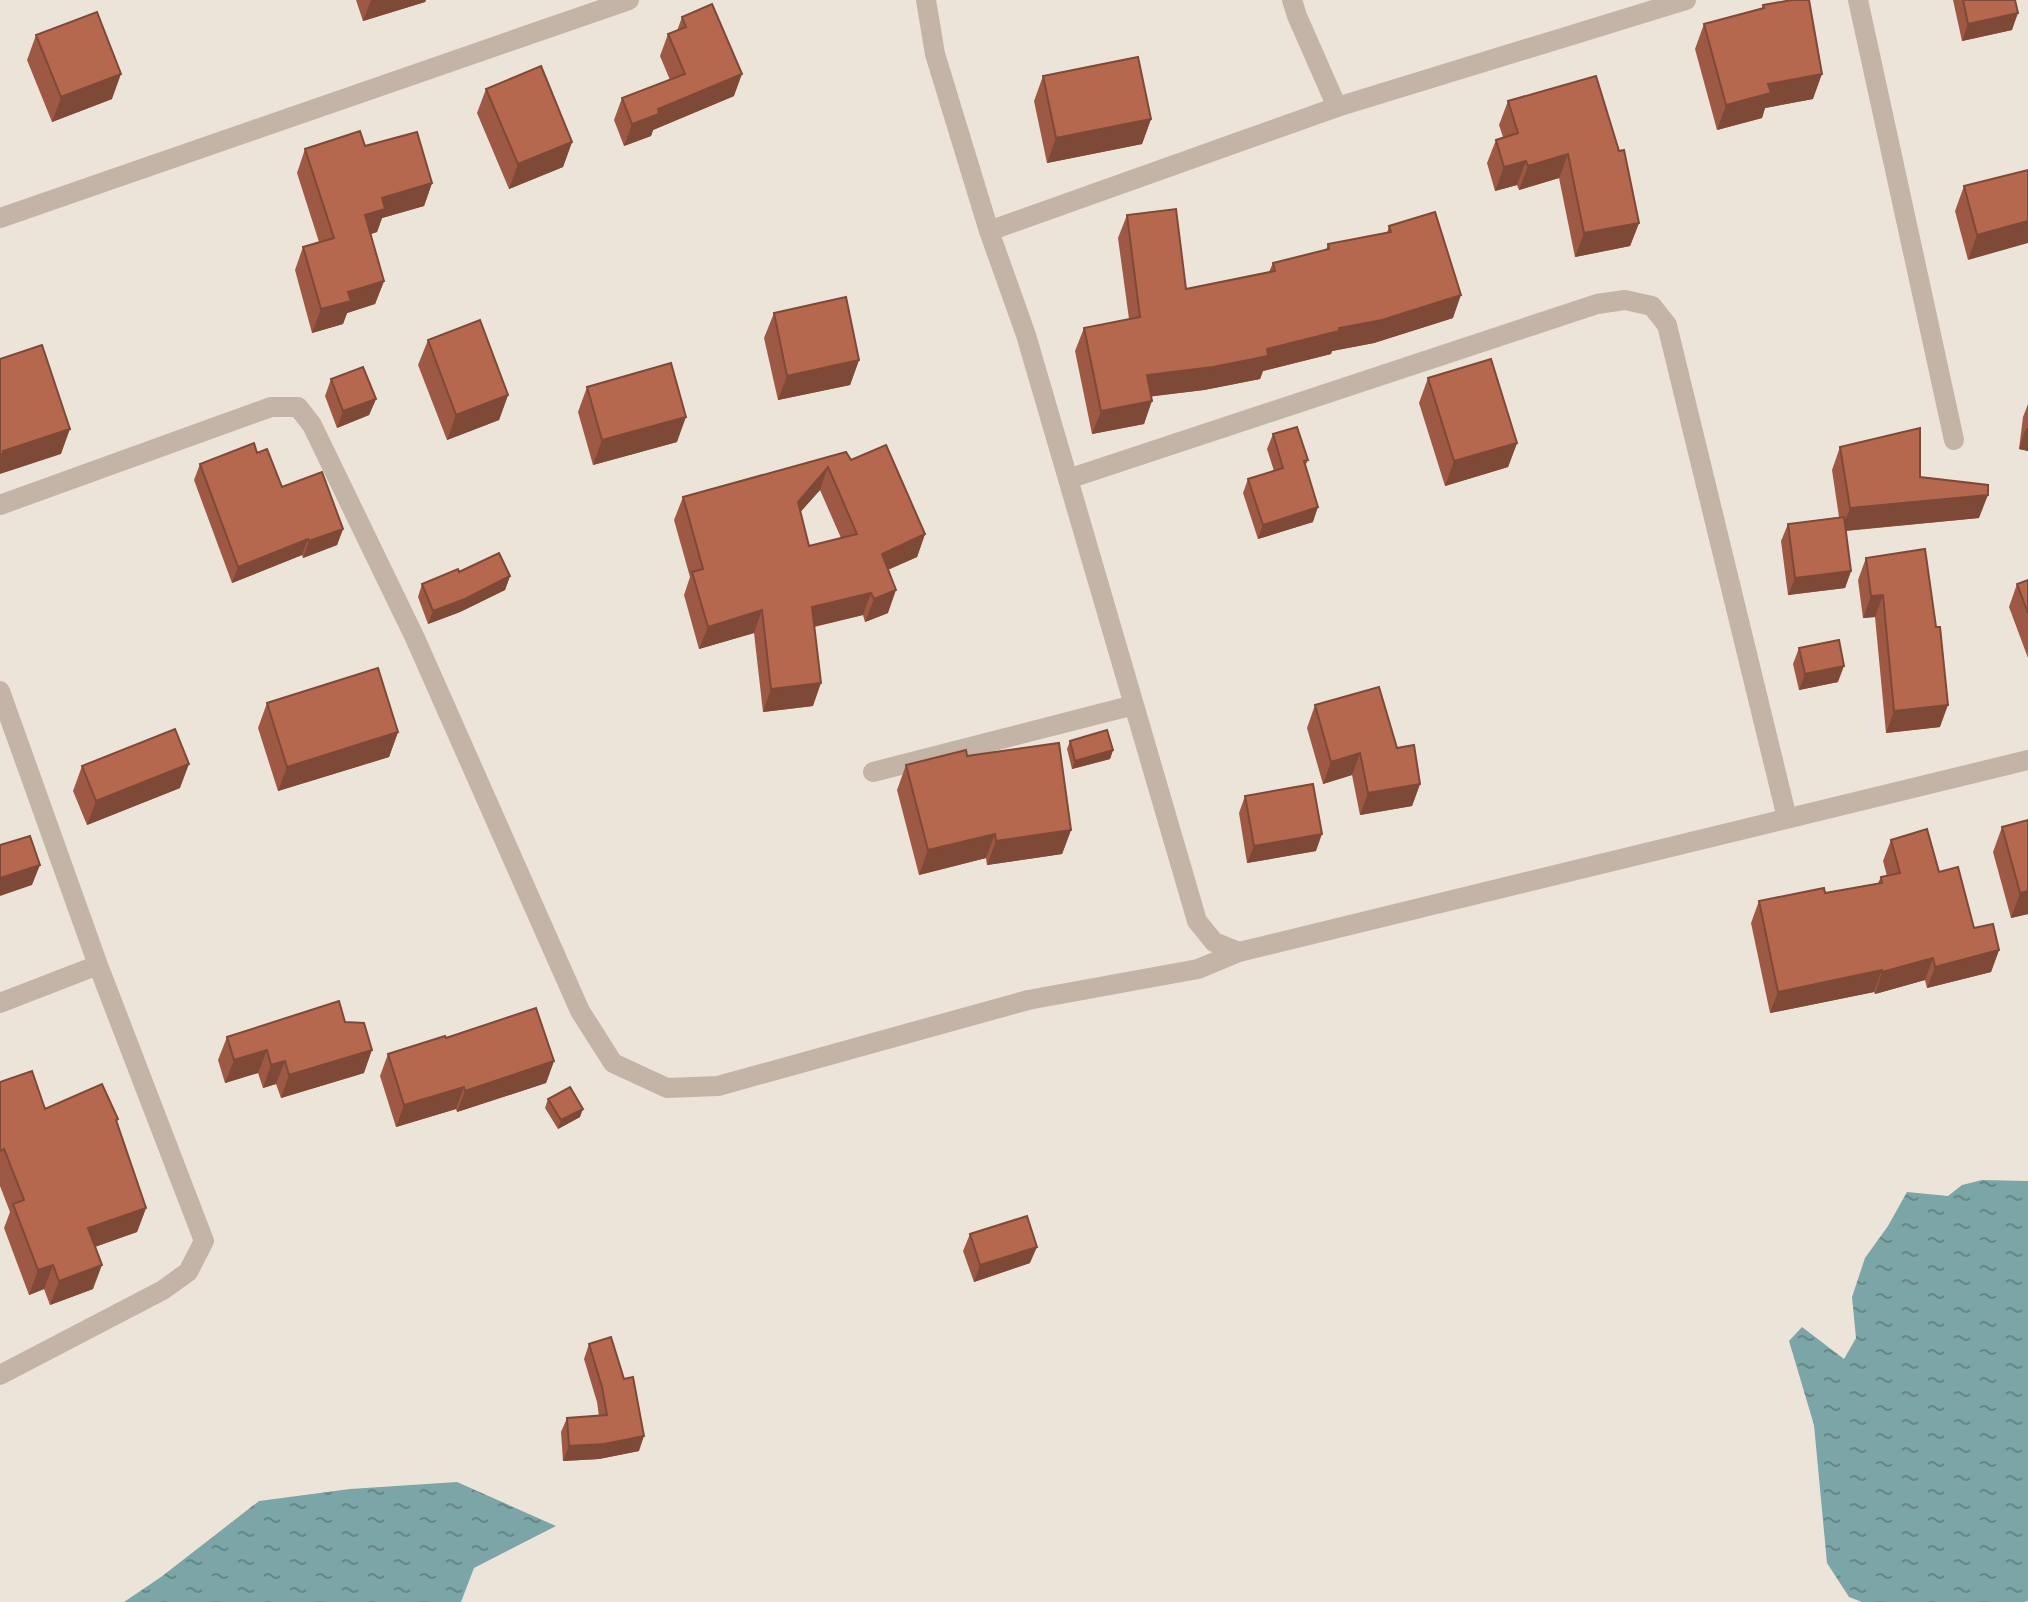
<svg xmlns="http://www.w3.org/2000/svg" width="2028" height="1602" font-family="Manrope,sans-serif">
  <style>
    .water { fill: url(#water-ripples) }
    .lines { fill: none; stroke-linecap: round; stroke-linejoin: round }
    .minor { stroke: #c4b4a7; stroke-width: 20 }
    .wall { fill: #9d5943; fill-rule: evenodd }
    .shaded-wall { fill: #7f4937 }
    .building { fill: #b6684e; stroke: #7f4937; stroke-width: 2; fill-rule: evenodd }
  </style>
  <defs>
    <pattern id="water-ripples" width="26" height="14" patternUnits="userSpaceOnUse" patternTransform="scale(2)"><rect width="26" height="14" fill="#7ca5a7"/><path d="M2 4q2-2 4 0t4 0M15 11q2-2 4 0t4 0" fill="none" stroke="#668788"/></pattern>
  </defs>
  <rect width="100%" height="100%" fill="#ede4d9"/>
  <path class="water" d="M1982,1180L2028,1181V1601L2024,1602H1862L1849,1597L1827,1563L1814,1425L1789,1341L1802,1327L1844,1359L1856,1338L1852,1297L1865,1258L1888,1226L1907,1192L1948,1196L1962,1185Z
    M457,1482L556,1526L474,1568L461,1602H124L161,1577L259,1501L350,1489Z"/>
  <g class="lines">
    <path class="minor" d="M926,0L935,54L989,231L1026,335L1197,921L1214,942L1239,952L2028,760
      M1292,0L1297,16L1337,107
      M1858,0L1954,440
      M0,218L629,0
      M989,231L1337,107L1686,0
      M1068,479L1597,304L1625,300L1652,306L1667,325L1787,818
      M0,505L271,407H298L312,425L415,638L580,1011L613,1063L667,1088L718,1086L1028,1000L1198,969L1239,952
      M0,691L98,965L204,1241L188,1272L163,1290L0,1375
      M873,772L1134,705
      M0,1003L98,965"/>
  </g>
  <path class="wall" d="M356,0H426L425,2L363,21Z
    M1953,0H2015L2012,30L1962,41Z
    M1763,5L1813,99L1765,108L1762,118L1717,130L1695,49L1704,24L1762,8Z
    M682,17L734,96L653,130L651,136L624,146L614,120L622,98L670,80L660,56L668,34L677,31Z
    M36,35L112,99L52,122L27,60Z
    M1043,76L1151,119L1142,144L1047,163L1034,101Z
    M1596,76L1639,223L1630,246L1575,257L1559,178L1519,190L1517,185L1495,191L1487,163L1496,140L1503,137L1499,125L1508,101Z
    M486,89L572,142L563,167L509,189L477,113Z
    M365,146L432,183L424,206L382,218L377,232L370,234L384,281L375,304L347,313L343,324L312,333L295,270L303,247L319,242L297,173L305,149Z
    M2028,170L1968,260L1955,211L1964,186Z
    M1127,215L1186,289L1269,272L1273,263L1326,250L1328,244L1387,233L1389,226L1453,318L1374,343L1332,351L1331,354L1263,371L1260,379L1204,390L1152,396L1144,424L1092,434L1075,351L1084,328L1129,319L1118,238Z
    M774,313L859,360L850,385L778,400L764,338Z
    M428,340L508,395L499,420L447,440L418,365Z
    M1428,378L1517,443L1508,467L1445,486L1419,403Z
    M331,379L376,399L369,415L337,428L325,396Z
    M587,387L677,442L593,465L578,412Z
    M2028,404V451L2019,449L2023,417Z
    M1273,434L1308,460L1305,466L1313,522L1258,539L1243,493L1248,479L1274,471L1267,449Z
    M1840,447L1920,477L1979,518L1846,531L1851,571L1845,588L1788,595L1781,541L1788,524L1839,517L1832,470Z
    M257,453L282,487L343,529L337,545L303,558L302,555L232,583L194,480L200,464Z
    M851,460L925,534L917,557L888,570V613L865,622L863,615L814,627L813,706L763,712L754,633L699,649L684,595L690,577L674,520L683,497ZM820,490L841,538L809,546L800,512Z
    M1866,558L1940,727L1886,733L1875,617L1863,618L1858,580Z
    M459,572L510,576L505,590L460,612L428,624L418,597L422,584Z
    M2028,580V658L2009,607L2017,584Z
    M1799,648L1838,682L1799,690L1793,664Z
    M267,703L398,732L389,757L278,791L258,728Z
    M1315,705L1397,748L1420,784L1412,806L1360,815L1352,775L1323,784L1307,728Z
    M1070,741L1113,750L1110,759L1072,769L1067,749Z
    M967,756L1071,830L1062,854L987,865L986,858L919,875L897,790L906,765Z
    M82,766L180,788L87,825L73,791Z
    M1245,796L1316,851L1247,863L1239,813Z
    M2028,820V914L2011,918L1993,852L2002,827Z
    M1891,840L1939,872L1974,928L1999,950L1991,972L1927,988L1925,980L1875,994L1874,992L1770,1013L1751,923L1759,901L1825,893L1878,883L1881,877L1887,876L1883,861Z
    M345,1022L364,1073L281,1098L276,1084L263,1088L258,1073L225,1083L218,1060L227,1037Z
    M446,1038L554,1061L546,1083L457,1112L456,1109L396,1127L380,1076L388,1054Z
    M0,1082L45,1109L118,1119L117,1122L146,1208L137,1232L95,1247L93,1289L50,1305L44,1289L29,1295L4,1228L10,1212L0,1186Z
    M548,1099L580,1117L558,1129L545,1108Z
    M970,1234L1030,1263L974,1282L963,1251Z
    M589,1344L639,1451L599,1459L563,1461L561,1432L567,1418L599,1416L597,1402L584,1359Z"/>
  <path class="shaded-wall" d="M371,0H426L425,2L363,21Z
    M2018,13L2012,30L1962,41L1968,24Z
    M121,74L112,99L52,122L61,97Z
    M742,74L734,96L653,130L651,136L624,146L632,124L658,109Z
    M1822,74L1813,99L1765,108L1762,118L1717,130L1726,105L1768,84Z
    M1151,119L1142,144L1047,163L1056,138Z
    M572,142L563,167L509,189L518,164Z
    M1568,154L1559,178L1519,190L1528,166Z
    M1526,161L1517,185L1495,191L1504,167Z
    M432,183L424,206L382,218L377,232L356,239L365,215L382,198Z
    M2028,221V243L1968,260L1977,235Z
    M1639,223L1630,246L1575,257L1584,233Z
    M384,281L375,304L347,313L343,324L312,333L321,309L348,292Z
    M1461,295L1453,318L1374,343L1332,351L1331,354L1263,371L1260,379L1204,390L1139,398L1147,375L1267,349L1339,328Z
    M859,360L850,385L778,400L787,376Z
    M508,395L499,420L447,440L456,415Z
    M376,399L369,415L337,428L343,411Z
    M1152,401L1144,424L1092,434L1101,411Z
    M686,417L677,442L593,465L602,440Z
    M2026,428H2028V451L2019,449Z
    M70,429L61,454L0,474V455L3,451Z
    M1517,443L1508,467L1445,486L1454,461Z
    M828,467L820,490L789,525L798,502Z
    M1988,495L1979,518L1841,531L1850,508Z
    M1318,507L1313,522L1258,539L1263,525Z
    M343,529L337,545L303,558L309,541Z
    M925,534L917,557L873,576L882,554Z
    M308,539L302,555L232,583L238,567Z
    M1851,571L1845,588L1788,595L1795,578Z
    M510,576L505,590L460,612L428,624L433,611Z
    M896,590L888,613L865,622L874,599Z
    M871,593L863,615L804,629L812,607Z
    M1883,595L1875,617L1863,618L1871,596Z
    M762,610L754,633L699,649L708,627Z
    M1844,666L1838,682L1799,690L1805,674Z
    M821,683L813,706L763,712L771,689Z
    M1948,705L1940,727L1886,733L1894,711Z
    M398,732L389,757L278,791L287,767Z
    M1113,750L1110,759L1072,769L1075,761Z
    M1360,753L1352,775L1323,784L1331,762Z
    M189,764L180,788L87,825L96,801Z
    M1420,784L1412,806L1360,815L1368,793Z
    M1071,830L1062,854L987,865L996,841Z
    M995,834L986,858L919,875L928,850Z
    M1322,834L1316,851L1247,863L1254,846Z
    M40,865L32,885L0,896V878Z
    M2028,891V914L2011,918L2020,893Z
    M1999,950L1991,972L1927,988L1935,967Z
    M1933,958L1925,980L1875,994L1882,972Z
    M1882,970L1874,992L1770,1013L1778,992Z
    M267,1050L258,1073L225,1083L234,1060Z
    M372,1050L364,1073L281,1098L289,1075Z
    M285,1061L276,1084L263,1088L271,1065Z
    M554,1061L546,1083L457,1112L465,1091Z
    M464,1087L456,1109L396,1127L404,1105Z
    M583,1109L580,1117L558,1129L561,1120Z
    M146,1208L137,1232L80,1252L88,1228Z
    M1037,1247L1030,1263L974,1282L980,1265Z
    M53,1265L44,1289L29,1295L38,1270Z
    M102,1265L93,1289L50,1305L59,1281Z
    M644,1436L639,1451L599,1459L563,1461L569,1446Z"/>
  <path class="building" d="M1792,0H1809L1822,74L1768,84L1771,93L1726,105L1704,24L1764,8L1763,5Z
    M1963,0H2015L2018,13L1968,24Z
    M712,4L742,74L658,109L659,114L632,124L622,98L685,74L668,34L686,27L682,17Z
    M97,12L121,74L61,97L36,35Z
    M1138,57L1151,119L1056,138L1043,76Z
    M541,66L572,142L518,164L486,89Z
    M1596,76L1619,151L1624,150L1639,223L1584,233L1568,154L1528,166L1526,161L1504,167L1496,140L1518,133L1508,101Z
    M360,131L365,146L417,132L432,183L382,198L385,209L365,215L384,281L348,292L351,301L321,309L303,247L334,238L305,149Z
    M2028,170V221L1977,235L1964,186Z
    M1176,209L1186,289L1275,271L1273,263L1329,249L1328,244L1391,232L1389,226L1435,212L1461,295L1382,320L1339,328V331L1267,349L1268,356L1213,367L1147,375L1152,401L1101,411L1084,328L1140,317L1127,215Z
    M846,297L859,360L787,376L774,313Z
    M480,320L508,395L456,415L428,340Z
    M42,345L70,429L3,451L4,453L0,455V359Z
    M1491,359L1517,443L1454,461L1428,378Z
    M671,363L686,417L602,440L587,387Z
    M363,367L376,399L343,411L331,379Z
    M1297,427L1308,460L1304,461L1318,507L1263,525L1248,479L1283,468L1273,434Z
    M1920,428V477L1988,485V495L1850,508L1840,447Z
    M254,443L257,453L267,449L282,487L322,472L343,529L309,541L308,539L238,567L200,464Z
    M886,445L925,534L882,554L896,590L874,599L871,593L812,607L821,683L771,689L762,610L708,627L692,572L703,569L683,497L846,452L851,460ZM828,467L857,534L809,546L798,502Z
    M1844,517L1851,571L1795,578L1788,524Z
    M1925,549L1936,627H1940L1948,705L1894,711L1883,595L1871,596L1866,558Z
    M499,553L510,576L465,599L433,611L422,584L458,569L459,572Z
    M2028,580V613L2017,584Z
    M1839,640L1844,666L1805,674L1799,648Z
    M378,668L398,732L287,767L267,703Z
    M1379,687L1397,748L1414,745L1420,784L1368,793L1360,753L1331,762L1315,705Z
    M175,729L189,764L96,801L82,766Z
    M1107,730L1113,750L1075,761L1070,741Z
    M1059,743L1071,830L996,841L995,834L928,850L906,765L966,750L967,756Z
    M1313,784L1322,834L1254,846L1245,796Z
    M2028,820V891L2020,893L2002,827Z
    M1927,829L1939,872L1958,867L1974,928L1993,924L1999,950L1935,967L1933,958L1882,972V970L1778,992L1759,901L1824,888L1825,893L1882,883L1881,877L1900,873L1891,840Z
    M30,836L40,865L0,878V845Z
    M339,1001L345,1022L364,1023L372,1050L289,1075L285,1061L271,1065L267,1050L234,1060L227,1037Z
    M536,1008L554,1061L465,1091L464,1087L404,1105L388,1054L445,1036L446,1038Z
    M32,1071L45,1109L102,1084L118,1119L116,1120L146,1208L88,1228L102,1265L59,1281L53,1265L38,1270L13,1204L24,1200L4,1149L0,1151V1082Z
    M570,1087L583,1109L561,1120L548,1099Z
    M1027,1216L1037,1247L980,1265L970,1234Z
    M611,1337L624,1379L633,1377L644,1436L604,1444L569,1446L567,1418L607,1415L602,1387L589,1344Z"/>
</svg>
